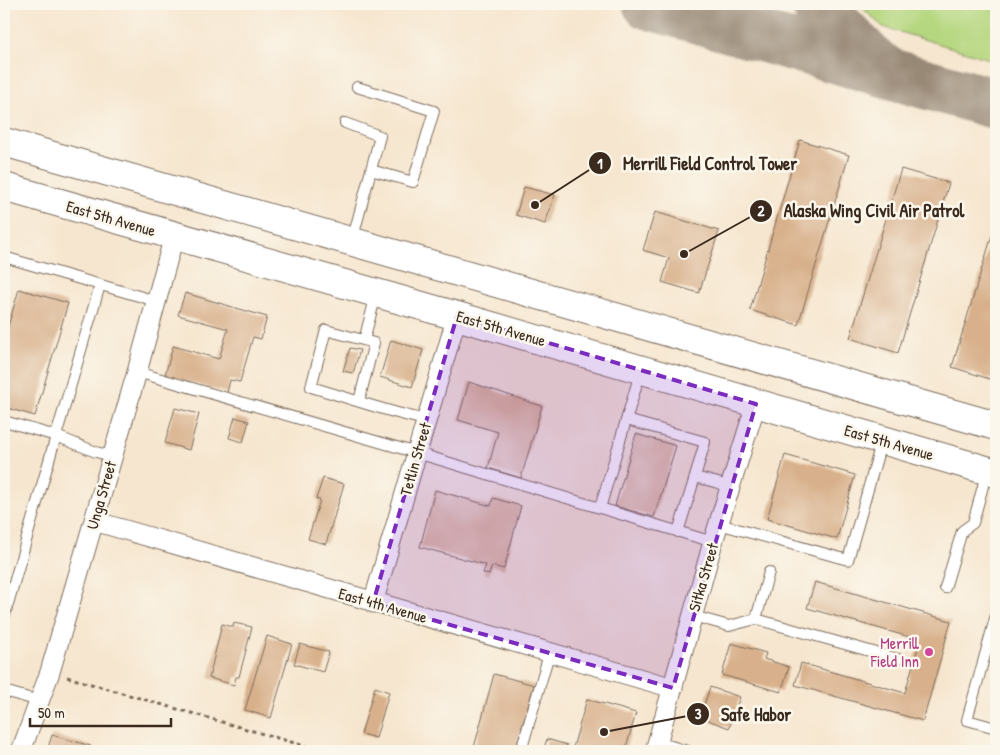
<svg xmlns="http://www.w3.org/2000/svg" width="1000" height="755" font-family="'Patrick Hand',sans-serif">
  <style>
    .green { fill: #b5d77f; stroke: #78804e }
    .lines { fill: none; stroke-linecap: round; stroke-linejoin: round }
    .taxiway { stroke: #988876; stroke-width: 51 }
    .building { fill: #d8b08b }
    .lane-casing { stroke: #7c6c5c; stroke-width: 12 }
    .street-casing { stroke: #7c6c5c; stroke-width: 21 }
    .highway-casing { stroke: #7c6c5c; stroke-width: 30 }
    .path { stroke: #7c6c5c; stroke-width: 3; stroke-dasharray: 4 4; stroke-linecap: butt }
    .lane { stroke: #fff; stroke-width: 10 }
    .street { stroke: #fff; stroke-width: 19 }
    .highway { stroke: #fff; stroke-width: 28 }
    .marked { fill: #7b2cbf; fill-opacity: 0.2; stroke: #7b2cbf; stroke-width: 4; stroke-dasharray: 10 6; stroke-linejoin: round }
    .hotel-dot { fill: #d1479c; stroke: #fbf7ec; stroke-width: 2 }
    .labels { text-anchor: middle; stroke-width: 5; stroke-linejoin: round; paint-order: stroke }
    .street-label { font-size: 16px; fill: #3b2a1e; stroke: #fbf7ec }
    .hotel-label { font-size: 16px; fill: #b23c85; stroke: #fbf7ec; text-anchor: end }
    .leader { fill: none; stroke: #3b2a1e; stroke-width: 2 }
    .callout-dot { fill: #3b2a1e; stroke: #fbf7ec; stroke-width: 2 }
    .mark-label { font-size: 15px; text-anchor: middle; font-weight: bold; fill: #fff }
    .callout-label { font-size: 18px; text-anchor: middle; font-weight: bold; fill: #3b2a1e; stroke: #fbf7ec; stroke-width: 5; stroke-linejoin: round; paint-order: stroke }
  </style>
  <rect width="100%" height="100%" fill="#fbf7ec"/>
  <filter id="ink" filterUnits="userSpaceOnUse"><feTurbulence type="fractalNoise" baseFrequency=".02" numOctaves="2"/><feDisplacementMap in="SourceGraphic" scale="10" xChannelSelector="R" yChannelSelector="G"/><feConvolveMatrix kernelMatrix="1 2 1 2 8 2 1 2 1" color-interpolation-filters="sRGB"/></filter>
  <filter id="wash" filterUnits="userSpaceOnUse"><feTurbulence type="fractalNoise" baseFrequency=".0096" numOctaves="4" result="noise"/><feDisplacementMap in="SourceGraphic" scale="20" xChannelSelector="R" yChannelSelector="G"/><feGaussianBlur stdDeviation="1.12" result="paint"/><feColorMatrix in="noise" values="0 0 0 0 0 0 0 0 0 0 0 0 0 0 0 0 0 1.4 0 .05"/><feComposite in="paint" operator="in"/></filter>
  <g filter="url(#wash)">
    <rect width="100%" height="100%" fill="#f6e6cf"/>
    <path class="green" d="M858,4H996V61L883,27Z"/>
    <g class="lines">
      <path class="taxiway" d="M648,4L996,104
        M816,4L872,61L882,68"/>
    </g>
    <g id="blocks">
      <path class="building" d="M800,140L849,155L798,325L750,310Z
        M901,169L949,183L898,353L850,338Z
        M524,187L555,195L545,224L516,215Z
        M655,212L719,231L699,293L662,282L669,258L643,250Z
        M996,222V381L952,367Z
        M19,289L68,303L35,416L4,407V340Z
        M185,293L267,317L261,339L253,337L240,382L230,380L227,393L165,375L173,346L219,359L228,329L178,315Z
        M391,340L423,350L412,387L380,377Z
        M350,348L360,350L353,373L343,371Z
        M469,382L542,406L521,478L488,468L498,432L458,420Z
        M175,408L199,414L189,450L165,443Z
        M235,417L249,421L243,442L229,438Z
        M636,434L676,446L654,517L615,506Z
        M785,455L855,475L837,539L767,519Z
        M323,478L344,484L326,544L308,539L320,500L316,499Z
        M435,490L491,506L493,498L521,506L504,569L492,566L489,575L483,573L486,565L420,547Z
        M815,582L951,621L923,721L795,685L801,663L905,693L920,640L807,608Z
        M234,623L252,627L239,677H236L234,685L209,678L222,624L233,627Z
        M267,636L292,644L271,718L245,710Z
        M731,643L766,653L764,659L789,667L781,692L722,675Z
        M300,644L329,652L323,672L294,664Z
        M494,674L534,685L515,751H473Z
        M375,687L389,692L376,738L361,734Z
        M710,687L740,697L729,728L700,717Z
        M587,699L636,713L625,751H572Z
        M52,735L91,746L89,751H47Z
        M547,739L567,745L565,751H543Z"/>
    </g>
  </g>
  <g filter="url(#ink)">
    <use href="#blocks" fill-opacity="0" stroke="#7c6c5c" stroke-width="1"/>
    <g class="lines">
      <g class="lane-casing">
        <path id="lane" d="M357,87L434,111L413,182L371,170
          M345,123L380,136L352,241
          M4,257L156,301
          M364,340L376,295
          M137,372L417,453L713,542
          M359,401L374,343L326,330L311,387C349,398 387,412 426,420
          M627,420L705,442L695,477L730,486
          M4,421L56,436L100,285
          M600,508L641,370
          M719,524L848,560L882,440
          M678,532L695,477
          M945,588L962,531L973,523L987,471
          M996,615L967,720L996,728
          M693,616L729,626L756,619L898,659
          M4,618L56,436L96,452L112,456
          M756,619L769,572
          M4,691L39,701
          M657,742L688,751
          M521,751L549,654"/>
      </g>
      <g class="street-casing">
        <path id="street" d="M94,521L673,688
          M373,603L457,316
          M21,751L50,672L137,372L174,236
          M655,751L713,542L756,404"/>
      </g>
      <g class="highway-casing">
        <path id="highway" d="M4,142L996,426
          M4,187L457,316L996,473"/>
      </g>
      <path class="path" d="M67,677L322,751"/>
      <use href="#lane" class="lane"/>
      <use href="#street" class="street"/>
      <use href="#highway" class="highway"/>
    </g>
  </g>
  <path class="marked" d="M457,316L756,404L673,688L373,603Z"/>
  <circle class="hotel-dot" cx="929" cy="652" r="5"/>
  <g class="labels">
    <g class="street-label">
      <text transform="translate(111 218) rotate(16)" y="6">East 5th Avenue</text>
      <text transform="translate(501 328) rotate(16)" y="6">East 5th Avenue</text>
      <text transform="translate(889 442) rotate(16)" y="6">East 5th Avenue</text>
      <text transform="translate(415 459) rotate(-74)" y="6">Tetlin Street</text>
      <text transform="translate(101 495) rotate(-74)" y="6">Unga Street</text>
      <text transform="translate(703 577) rotate(-74)" y="6">Sitka Street</text>
      <text transform="translate(383 605) rotate(16)" y="6">East 4th Avenue</text>
    </g>
    <g class="hotel-label">
      <text x="919" y="649">Merrill<tspan x="919" dy="18">Field Inn</tspan></text>
    </g>
  </g>
  <path class="leader" d="M535 205L600 163M684 254L761 211M604 732L698 714"/>
  <g class="callout-dot">
    <circle cx="535" cy="205" r="5"/>
    <circle cx="684" cy="254" r="5"/>
    <circle cx="604" cy="732" r="5"/>
    <circle cx="600" cy="163" r="12"/>
    <circle cx="761" cy="211" r="12"/>
    <circle cx="698" cy="714" r="12"/>
  </g>
  <g class="mark-label">
    <text x="600" y="169">1</text>
    <text x="761" y="216">2</text>
    <text x="698" y="719">3</text>
  </g>
  <g class="callout-label">
    <text x="710" y="170">Merrill Field Control Tower</text>
    <text x="874" y="217">Alaska Wing Civil Air Patrol</text>
    <text x="756" y="721">Safe Habor</text>
  </g>
  <rect width="1000" height="755" fill="none" stroke="#fbf7ec" stroke-width="20"/>
  <path d="M30 718v8h141v-8" fill="none" stroke="#3b2a1e" stroke-width="2.5"/>
  <text x="38" y="718" font-size="15" fill="#3b2a1e" stroke="#fbf7ec" stroke-width="4" paint-order="stroke">50 m</text>
</svg>
